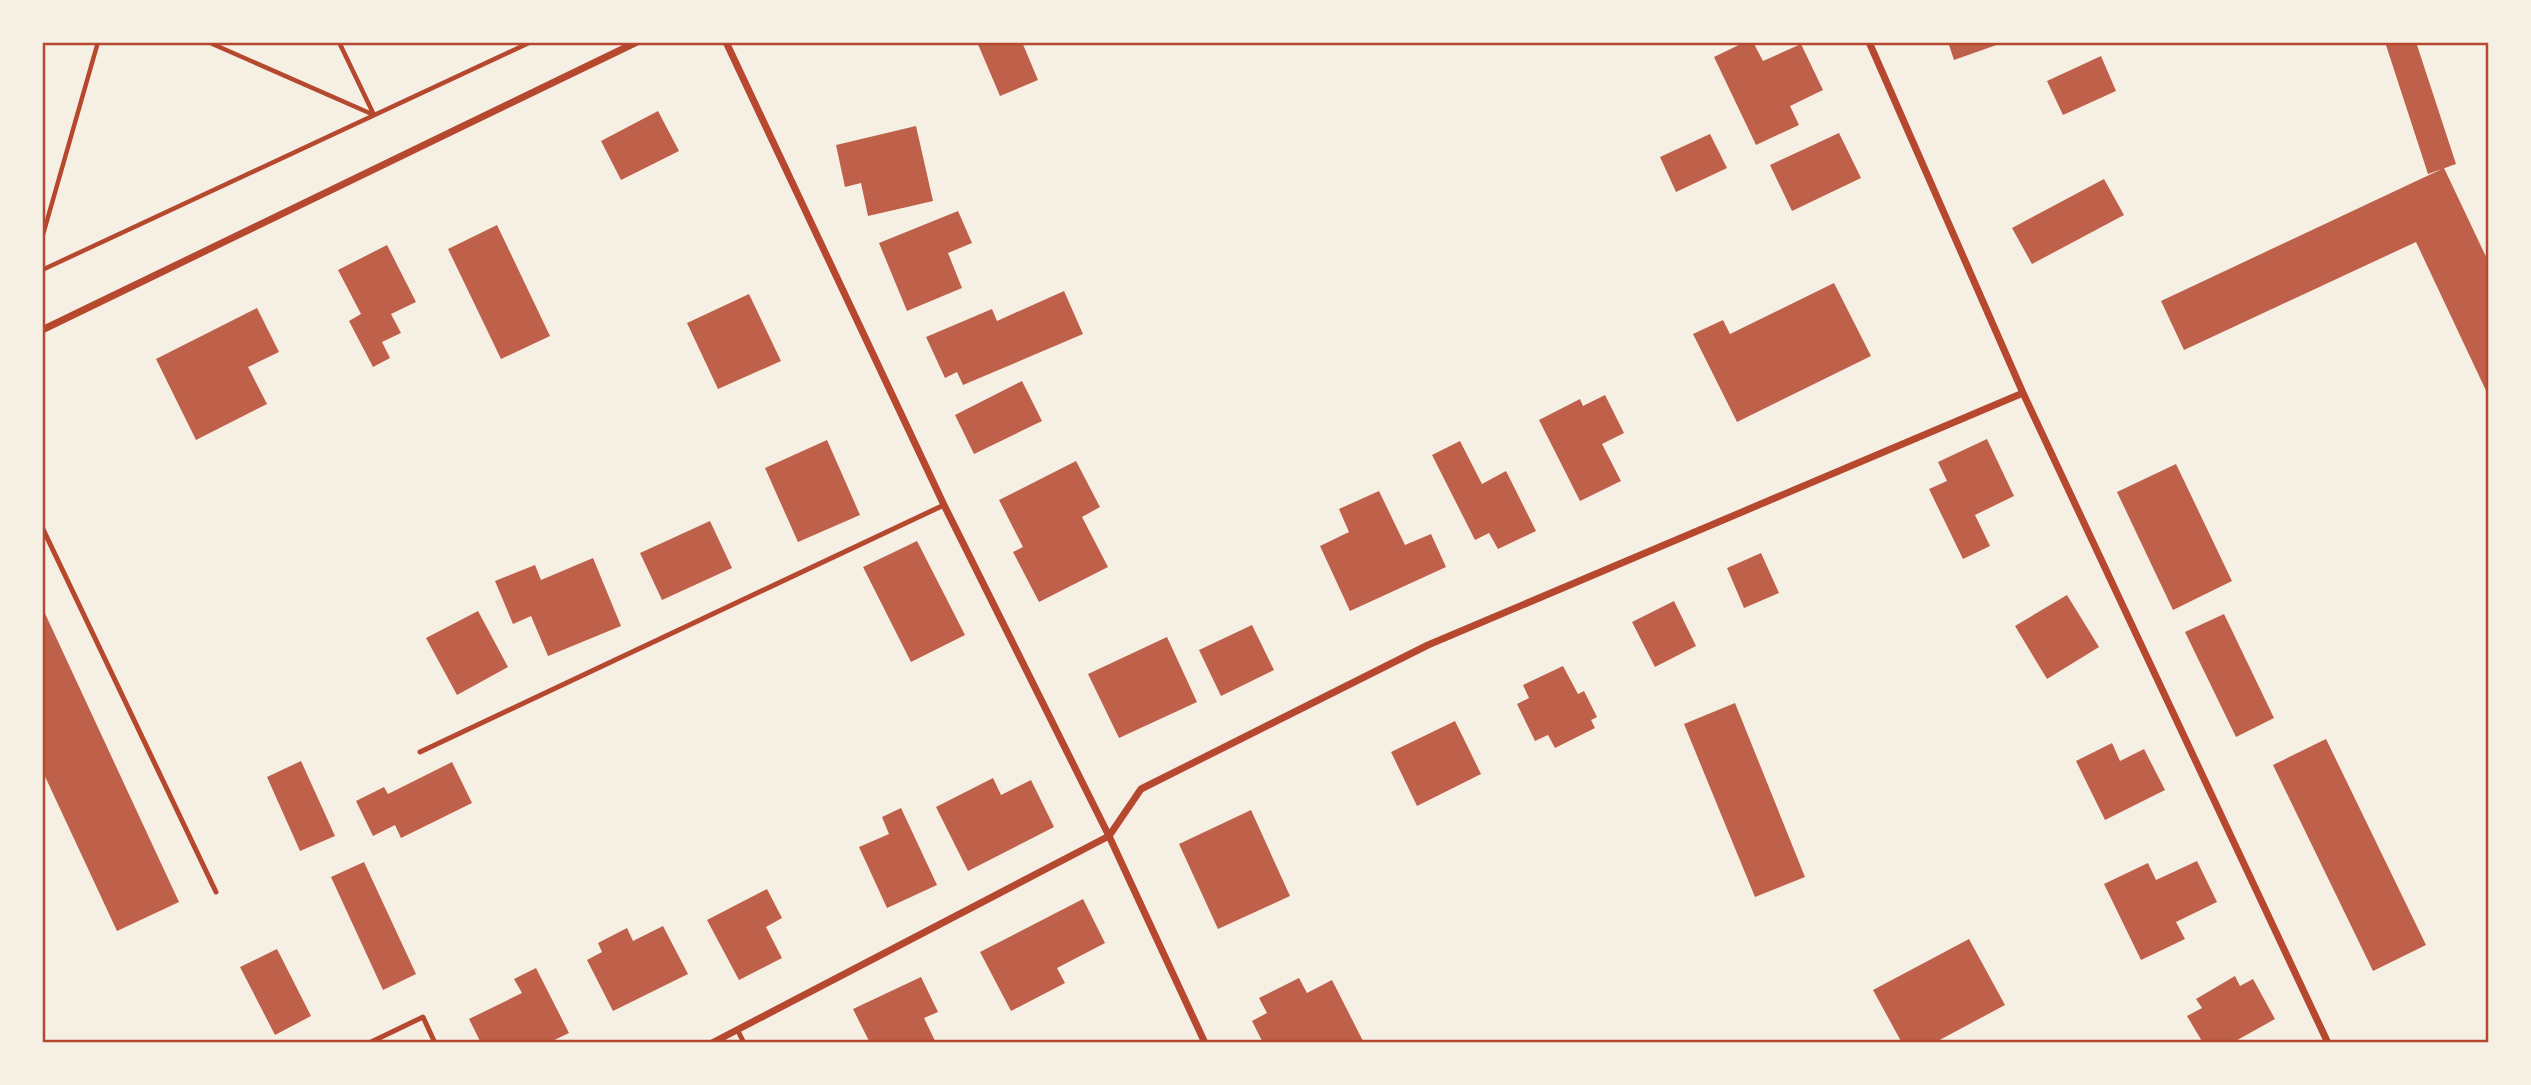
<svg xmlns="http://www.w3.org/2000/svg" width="2531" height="1085" font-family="'IBM Plex Sans',sans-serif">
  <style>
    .building { fill: #bf614a }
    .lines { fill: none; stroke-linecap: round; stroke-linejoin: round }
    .path { stroke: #b5482f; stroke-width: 4.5 }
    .service { stroke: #b5482f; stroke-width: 5 }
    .minor { stroke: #b5482f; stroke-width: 7 }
    .neatline { fill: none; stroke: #b5482f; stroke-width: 2.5 }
  </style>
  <rect width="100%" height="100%" fill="#f6efe4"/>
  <path class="building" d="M977,42H1022L1038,80L1000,96Z
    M1745,42H1753L1763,61L1801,44L1823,90L1790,106L1799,125L1756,145L1714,57Z
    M1948,42H2005L1954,60Z
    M2385,42H2416L2456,164L2428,174Z
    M2101,56L2116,91L2063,115L2047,81Z
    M658,111L679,151L621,180L601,141Z
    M916,126L933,201L868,216L861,183L845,187L836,145Z
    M1839,133L1861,178L1792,211L1770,165Z
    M1710,134L1727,168L1676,192L1660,157Z
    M2444,168L2489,263V397L2416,242L2184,350L2161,301Z
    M2104,179L2124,215L2032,264L2012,228Z
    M958,211L972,243L948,253L962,288L907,311L879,243Z
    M497,225L550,336L501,359L448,249Z
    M387,245L416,302L391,314L401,333L382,342L390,358L373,367L349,321L361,314L338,270Z
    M1834,283L1871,356L1737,422L1693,334L1723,320L1730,334Z
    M1064,291L1083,334L963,385L957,372L945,378L926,337L992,309L997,321Z
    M749,294L781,361L718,389L687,323Z
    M257,308L279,352L248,367L267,404L196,440L156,359Z
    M1022,381L1042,421L974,454L955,415Z
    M1605,395L1624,433L1602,444L1621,481L1580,501L1539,420L1580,399L1583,406Z
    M1987,439L2014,496L1975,515L1990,546L1963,559L1929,489L1947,481L1938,462Z
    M827,440L860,515L798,542L765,468Z
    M1460,441L1482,484L1506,471L1536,531L1498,549L1489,533L1475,540L1432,455Z
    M1076,461L1100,507L1082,517L1108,567L1039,602L1013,552L1023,547L999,500Z
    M2176,464L2232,581L2173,610L2117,492Z
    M1379,491L1405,545L1431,534L1446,567L1350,611L1320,546L1349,532L1339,509Z
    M710,521L732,568L662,600L640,553Z
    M917,541L965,635L911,662L863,567Z
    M1761,553L1779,593L1744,608L1727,568Z
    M593,558L621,626L548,656L531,616L513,624L495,581L535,565L541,580Z
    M2067,595L2099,647L2047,679L2015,626Z
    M1674,601L1696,646L1655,667L1632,622Z
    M42,607L179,902L117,931L42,770Z
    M478,611L508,667L457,695L426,638Z
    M2224,614L2274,718L2236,737L2185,632Z
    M1252,625L1274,670L1221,696L1199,650Z
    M1167,637L1197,702L1119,738L1088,674Z
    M1563,666L1578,694L1584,691L1597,717L1591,720L1595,728L1555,748L1548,735L1535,741L1517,704L1529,698L1523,685Z
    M1735,703L1805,877L1755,897L1684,724Z
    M1455,721L1481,774L1417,806L1391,752Z
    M2326,739L2426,945L2373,971L2273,765Z
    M2112,743L2120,761L2144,749L2165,790L2105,820L2076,761Z
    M301,761L335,836L300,851L267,777Z
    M452,762L472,803L401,838L395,825L373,836L356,801L384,787L388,794Z
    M993,778L1001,795L1031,780L1054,827L968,871L936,807Z
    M901,808L937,885L887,908L859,847L889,834L882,817Z
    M1251,810L1290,896L1218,929L1179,844Z
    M2197,861L2217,902L2176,922L2185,939L2141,960L2104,884L2148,863L2156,880Z
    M364,862L416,974L383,990L331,877Z
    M767,889L782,918L766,927L782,958L739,980L707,920Z
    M1083,899L1105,943L1057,968L1065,983L1011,1011L980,952Z
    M663,926L688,974L613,1011L587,960L602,952L598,943L627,928L633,941Z
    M1969,939L2005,1005L1934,1043H1902L1873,990Z
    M277,949L311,1016L275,1035L240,967Z
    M536,968L569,1033L548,1043H481L469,1019L522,993L514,979Z
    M2235,976L2240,986L2253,979L2275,1019L2232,1043H2203L2187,1016L2202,1008L2196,999Z
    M921,977L938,1012L924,1018L936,1043H870L853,1009Z
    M1299,978L1307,993L1332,980L1363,1041L1263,1043L1252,1021L1267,1013L1259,998Z"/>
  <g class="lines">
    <path class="path" d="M208,42L374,115L339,42
      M42,238L98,42
      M42,270L531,42"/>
    <path class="service" d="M42,527L216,892
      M420,752L944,505
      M738,1031L744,1043
      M369,1043L423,1017L435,1043"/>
    <path class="minor" d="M726,42L944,505L1109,836L1205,1043
      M1869,42L2023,393L2328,1043
      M42,330L637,42
      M712,1043L1109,836L1141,789L1428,645L2023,393"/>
  </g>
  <rect width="2531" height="1085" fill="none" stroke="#f6efe4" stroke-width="88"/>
  <rect x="44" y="44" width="2443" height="997" class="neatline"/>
</svg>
